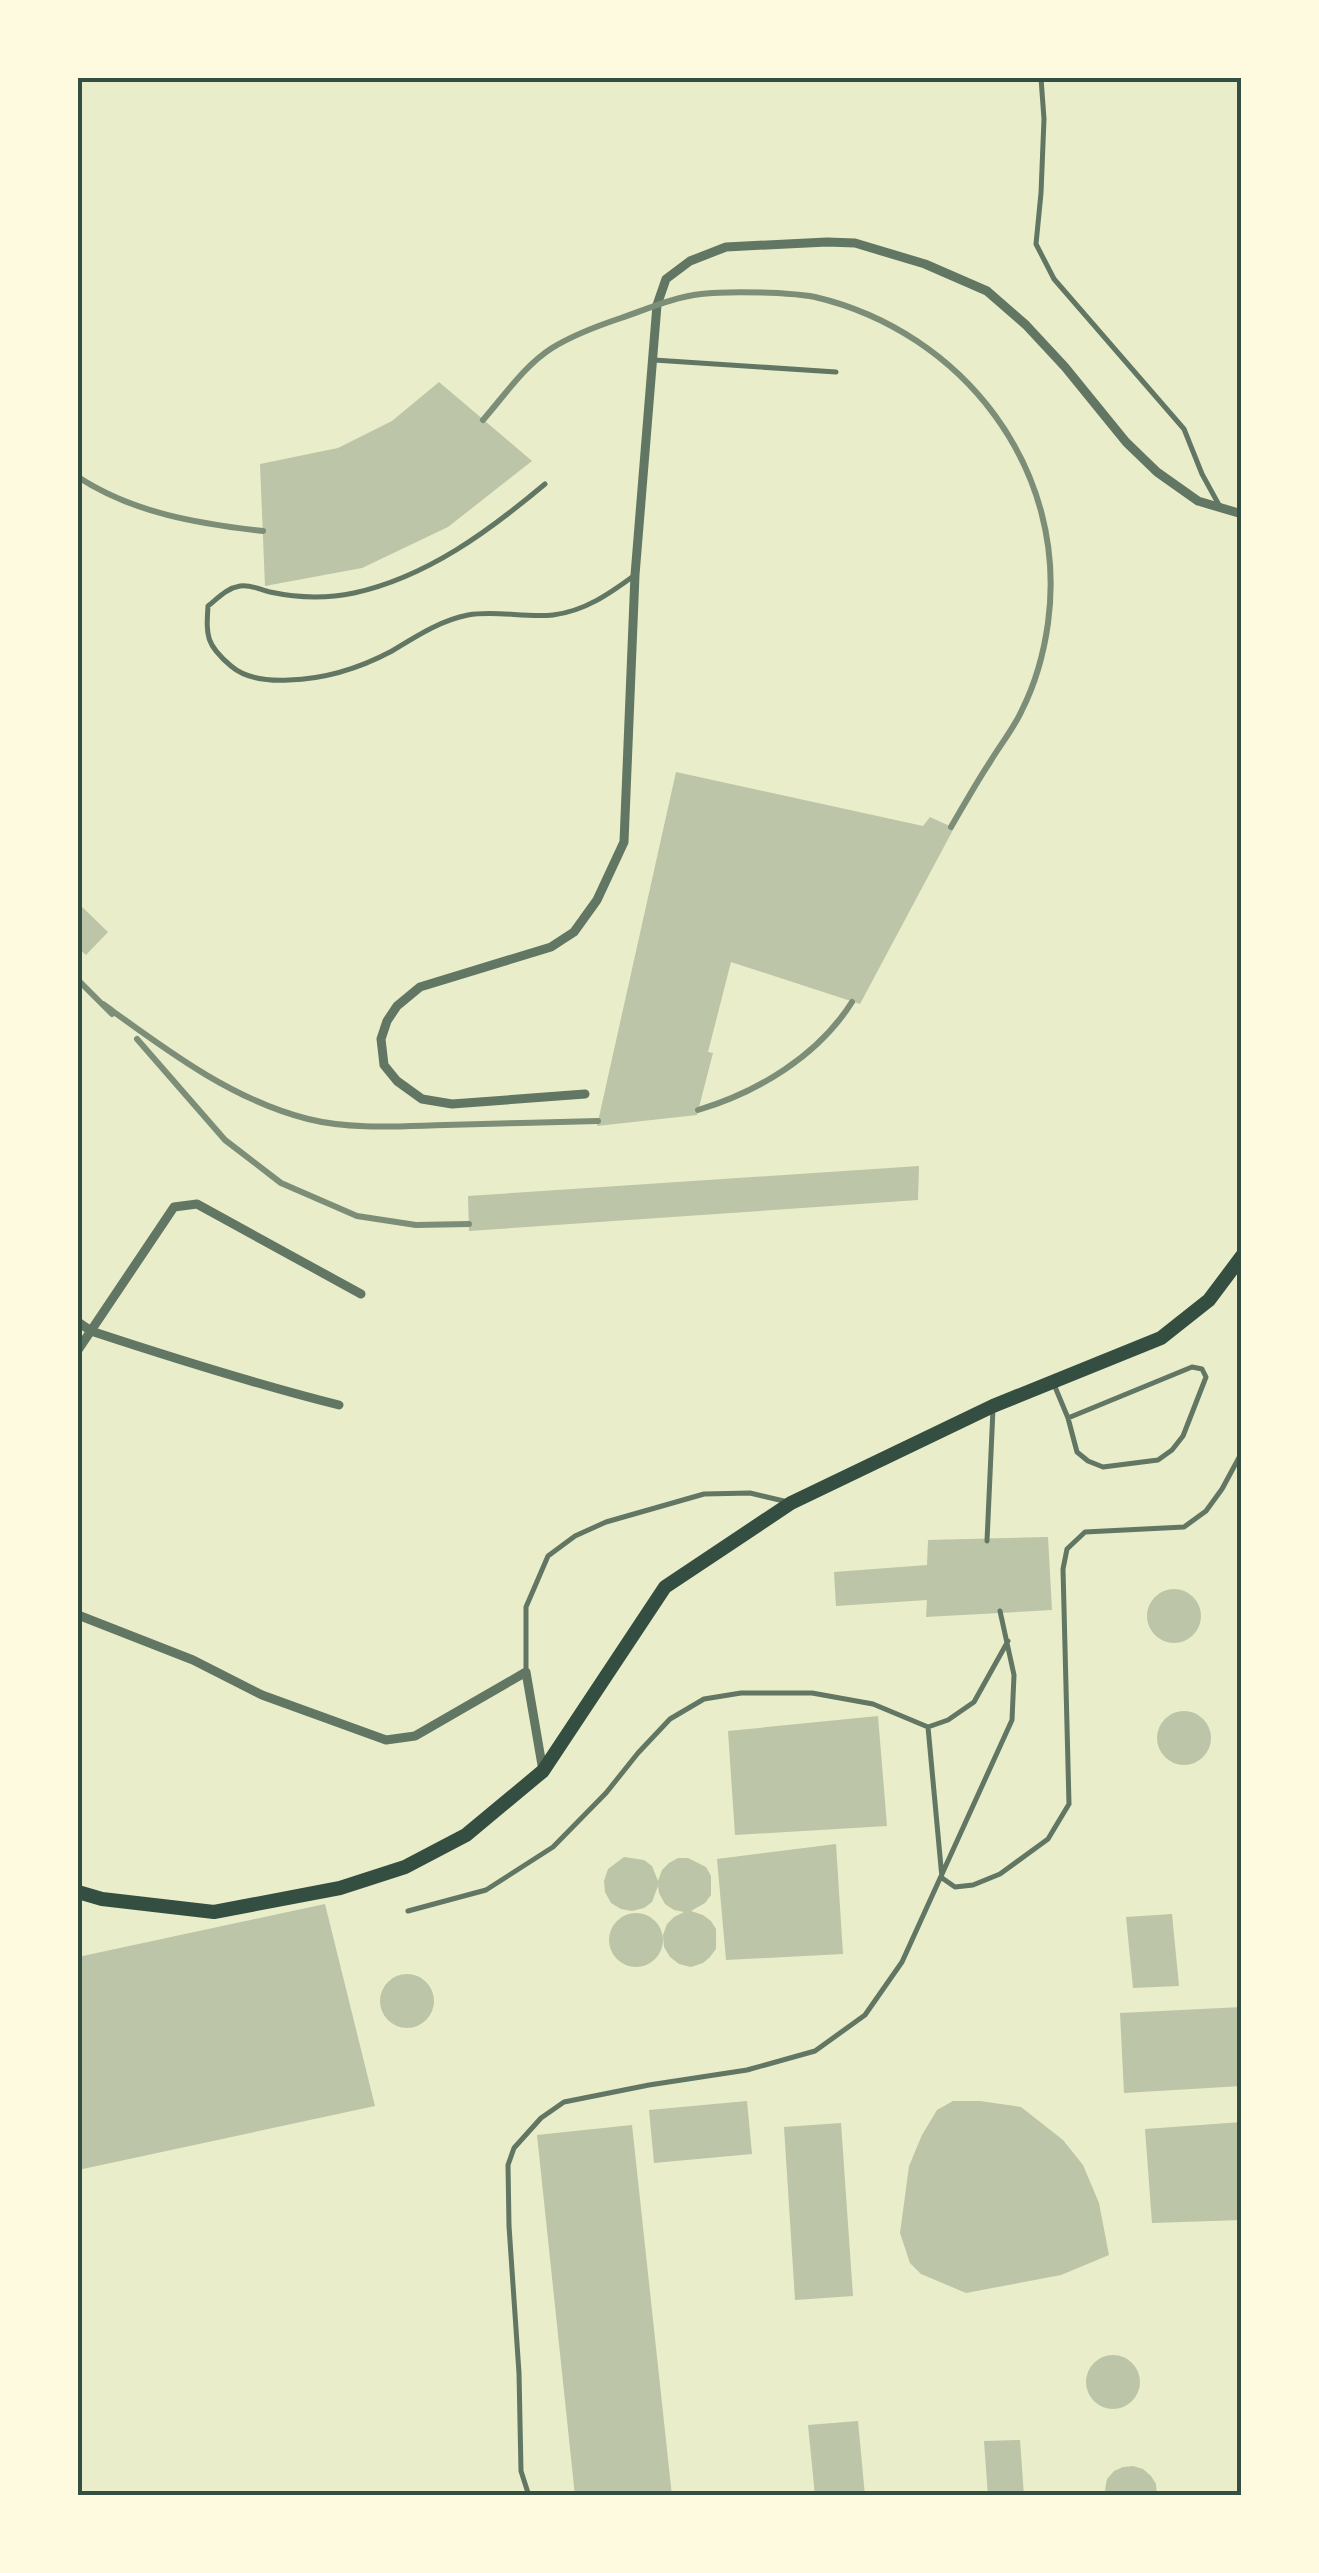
<svg xmlns="http://www.w3.org/2000/svg" width="1319" height="2573" font-family="'Roboto Condensed',sans-serif">
  <style>
    .building { fill: #bcc5a7 }
    .lines { fill: none; stroke-linecap: round; stroke-linejoin: round }
    .service { stroke: #617663; stroke-width: 5 }
    .minor { stroke: #617663; stroke-width: 9 }
    .primary { stroke: #344e41; stroke-width: 14 }
    .rail { stroke: #7c8e77; stroke-width: 6 }
    .neatline { fill: none; stroke: #344e41; stroke-width: 4 }
  </style>
  <rect width="100%" height="100%" fill="#e9edc9"/>
  <path class="building" d="M439,382L532,461L448,527L362,568L265,586L260,464L338,448L392,421Z
    M676,772L923,826L930,817L954,828L860,1004L731,962L708,1052L713,1053L697,1115L597,1126Z
    M78,903L108,932L86,955L78,948Z
    M919,1166L918,1200L469,1231L468,1196Z
    M1048,1537L1052,1610L926,1617L927,1600L836,1606L834,1572L927,1565L928,1540Z
    M1147 1616a27 27 0 1 1 54 0a27 27 0 1 1-54 0Z
    M1157 1738a27 27 0 1 1 54 0a27 27 0 1 1-54 0Z
    M878,1716L887,1826L735,1835L728,1731Z
    M836,1844L843,1954L726,1960L717,1859Z
    M624,1857L644,1860L652,1866L658,1881L662,1870L669,1863L678,1858H688L706,1867L711,1876V1895L705,1903L691,1911L703,1915L711,1921L716,1929V1949L710,1957L703,1963L691,1967L679,1964L670,1957L664,1947L663,1935L667,1924L674,1917L684,1912L674,1910L665,1904L659,1893L658,1886L652,1902L644,1908L632,1911L621,1909L611,1903L605,1892L604,1881L608,1869Z
    M325,1904L375,2106L78,2170V1957Z
    M609 1940a27 27 0 1 1 54 0a27 27 0 1 1-54 0Z
    M1172,1914L1179,1986L1133,1988L1126,1917Z
    M380 2001a27 27 0 1 1 54 0a27 27 0 1 1-54 0Z
    M1242,2007V2086L1124,2093L1120,2013Z
    M747,2101L752,2154L654,2163L649,2110Z
    M953,2101H980L1021,2107L1063,2140L1083,2165L1099,2203L1109,2255L1061,2275L966,2293L921,2274L910,2263L900,2233L909,2166L922,2135L937,2110Z
    M1242,2122V2220L1152,2223L1145,2129Z
    M841,2123L853,2296L795,2300L784,2127Z
    M632,2125L672,2496H575L537,2135Z
    M1086 2382a27 27 0 1 1 54 0a27 27 0 1 1-54 0Z
    M858,2421L865,2496H815L808,2425Z
    M1020,2440L1024,2496H988L984,2441Z
    M1133,2466L1143,2469L1151,2476L1156,2484L1157,2496H1104L1107,2479L1114,2471L1123,2467Z"/>
  <g class="lines">
    <path class="service" d="M1041,78L1044,119L1041,193L1036,244L1054,279L1184,429L1202,474L1219,505
      M654,360L836,372
      M545,484C489,531 427,577 354,593C325,599 298,598 270,592C261,590 250,584 240,586C227,588 218,598 208,606C206,636 206,645 231,666C246,679 270,681 289,680C325,679 360,668 392,651C415,637 441,620 468,615C496,610 525,618 553,615C585,611 609,594 635,575
      M1053,1382L1068,1418L1077,1452L1088,1461L1103,1467L1158,1460L1172,1450L1183,1436L1206,1377L1202,1369L1192,1367L1068,1418
      M987,1541L993,1409
      M526,1671V1607L548,1556L575,1536L606,1522L704,1494L750,1493L788,1502
      M928,1727L942,1878L955,1887L973,1885L1000,1874L1048,1839L1069,1804L1063,1569L1067,1549L1085,1532L1184,1527L1206,1511L1222,1489L1242,1452
      M408,1911L486,1890L553,1847L606,1793L638,1753L670,1719L704,1699L741,1693H812L873,1704L928,1727L948,1720L974,1702L1008,1641
      M529,2496L521,2471L519,2373L509,2226L508,2165L514,2148L541,2118L564,2102L649,2085L747,2070L815,2051L865,2015L902,1962L1012,1720L1014,1675L1000,1611"/>
    <path class="minor" d="M585,1094L452,1104L422,1099L397,1081L384,1065L381,1039L387,1021L397,1006L420,987L551,947L574,932L597,900L624,842L635,575L657,305L666,279L690,261L726,247L827,242L855,243L925,264L987,291L1026,325L1065,367L1126,442L1157,472L1198,501L1242,514
      M78,1322L91,1331C173,1358 255,1384 339,1405
      M78,1350L174,1207L197,1204L361,1294
      M78,1615L193,1660L262,1695L386,1740L415,1736L526,1672L543,1771"/>
    <path class="primary" d="M78,1892L102,1899L214,1912L340,1888L405,1867L466,1835L543,1771L665,1587L791,1503L993,1406L1161,1338L1209,1300L1242,1256"/>
    <path class="rail" d="M483,420C504,396 525,365 552,348C573,335 597,326 621,318C647,309 674,297 701,294C726,291 752,292 777,293C789,294 802,294 815,297C963,332 1069,469 1048,623C1044,652 1035,684 1022,710C1014,728 1000,745 990,762C976,783 964,805 951,827
      M78,477C133,513 199,524 263,531
      M78,980L112,1014
      M103,1004C165,1049 232,1100 308,1119C352,1130 401,1126 445,1125C496,1124 547,1122 598,1121
      M137,1039L225,1140L281,1183L357,1216L416,1225L469,1224
      M698,1110C758,1092 818,1056 852,1002"/>
  </g>
  <rect width="1319" height="2573" fill="none" stroke="#fefae0" stroke-width="160"/>
  <rect x="80" y="80" width="1159" height="2413" class="neatline"/>
</svg>
